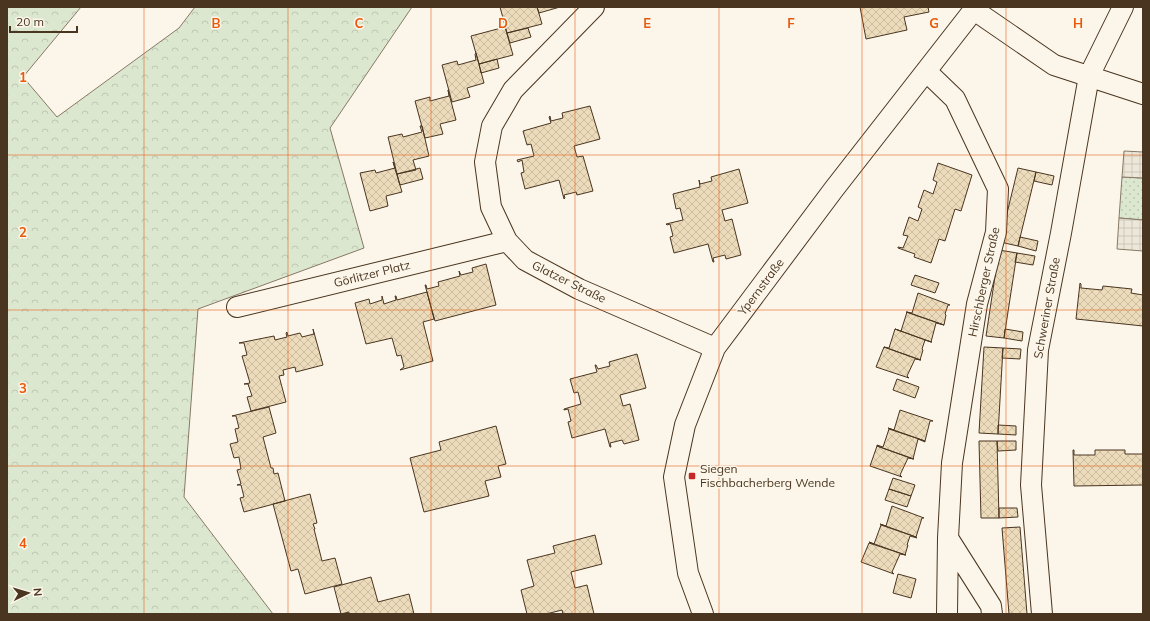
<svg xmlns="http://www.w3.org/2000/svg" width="1150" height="621" font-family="Mulish,sans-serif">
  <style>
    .forest { fill: url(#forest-crowns); stroke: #887966 }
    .park { fill: url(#park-dots); stroke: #887966 }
    .plaza { fill: url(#plaza-grid); stroke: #887966 }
    .building { fill: url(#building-cross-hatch); stroke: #4a3520 }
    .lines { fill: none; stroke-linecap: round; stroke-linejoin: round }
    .street-casing { stroke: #4a3520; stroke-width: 22 }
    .street { stroke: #fbf6e9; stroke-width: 20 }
    .grid { fill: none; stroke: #e8590c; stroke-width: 1; stroke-opacity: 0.55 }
    .poi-dot { fill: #c62828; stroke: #fbf6e9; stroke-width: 1.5 }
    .labels { text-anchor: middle; stroke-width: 3; stroke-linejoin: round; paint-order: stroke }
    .street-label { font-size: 12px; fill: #4a3520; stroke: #fbf6e9 }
    .poi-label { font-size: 12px; fill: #4a3520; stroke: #fbf6e9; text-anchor: start }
    .grid-label { font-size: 13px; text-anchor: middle; font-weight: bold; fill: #e8590c; stroke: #fbf6e9; stroke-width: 3; stroke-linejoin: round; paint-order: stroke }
  </style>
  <defs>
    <pattern id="forest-crowns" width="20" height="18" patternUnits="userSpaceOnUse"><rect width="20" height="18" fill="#dce7d0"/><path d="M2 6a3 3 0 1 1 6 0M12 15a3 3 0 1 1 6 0" fill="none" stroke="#bec7b2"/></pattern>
    <pattern id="park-dots" width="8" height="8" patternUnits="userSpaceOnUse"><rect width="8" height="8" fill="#dce7d0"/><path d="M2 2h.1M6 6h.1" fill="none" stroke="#bec7b2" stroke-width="1.8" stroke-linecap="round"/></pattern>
    <pattern id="plaza-grid" width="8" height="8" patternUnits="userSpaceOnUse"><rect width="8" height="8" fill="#ede7d9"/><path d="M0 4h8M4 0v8" fill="none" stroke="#cdc7ba"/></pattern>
    <pattern id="building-cross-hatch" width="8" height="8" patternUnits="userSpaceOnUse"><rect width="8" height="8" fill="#ecdcbc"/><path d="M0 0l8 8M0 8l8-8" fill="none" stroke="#ccbda1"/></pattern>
  </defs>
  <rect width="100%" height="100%" fill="#fbf6e9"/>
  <path class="forest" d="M7,7H81L23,77L57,117L179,28L195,7H412L330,128L364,248L198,309L184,497L273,614H7Z"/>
  <path class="park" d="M1122,177L1143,178V220L1119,218Z"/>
  <path class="plaza" d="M1124,151L1143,152V178L1122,177Z
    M1119,218L1143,220V251L1117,249Z"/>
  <path class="building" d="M500,7H537L542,24L507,33Z
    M537,7H560L539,13Z
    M860,7H928L929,12L904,17L907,30L866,39Z
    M505,27L513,55L479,64L471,36Z
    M528,28L531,37L510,43L507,33Z
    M476,53L484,83L467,88L470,97L452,102L442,65L457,61L458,65L476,60L475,54Z
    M497,59L499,68L481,73L479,64Z
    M448,90L456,120L440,124L443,134L425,138L415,101L430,97V101L449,96Z
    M590,106L600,139L574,146L577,157L583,156L593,191L577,195L576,192L564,195L565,198L564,199L559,180L525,189L521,173L524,172L522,160L518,162L517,160L534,156L531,144L527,145L523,131L551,123L549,117L550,116L551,121L563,118L562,113Z
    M420,126H422L429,156L413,160L416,170L397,174L388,137L402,134L403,137L422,132Z
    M393,162L402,192L386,196L388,206L370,211L360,173L375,170L376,173L395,168Z
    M938,163L972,175L961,211L955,209L945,241L939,239L931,263L914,257L915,254L898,248V247L903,248L908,236L903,235L909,217L918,221L922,209L918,207L924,190L933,194L937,182L933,180Z
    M420,168L423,179L400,185L397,174Z
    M1018,168L1036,172L1018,246L1000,242Z
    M739,169L748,203L722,210L725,221L732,219L741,255L726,259L725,255L713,258L714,262H713L708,244L674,253L670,237L673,236L670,224L667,225L666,224L683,220L680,208L676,209L673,194L700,187L699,180L700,184L712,181L711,177Z
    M1036,172L1054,176L1052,185L1034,181Z
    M1020,237L1038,241L1036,251L1018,246Z
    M999,250L1017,253L1004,338L986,336Z
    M1017,253L1035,256L1033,265L1015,262Z
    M486,264L496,305L435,321L425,285H426L427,289L439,286L438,282L460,276L459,271L461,275L473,272L472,268Z
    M915,275L939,283L935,293L911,285Z
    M1080,283L1081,284V288L1102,290L1103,286L1132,289L1131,293L1143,295V326L1076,319Z
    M427,292L434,319L423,322L433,361L400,370L404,367L401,355L397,356L392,338L366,344L355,303L369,299L370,304L382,300V296L384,304L396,300L395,296H396L397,300Z
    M918,293L950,305H948L945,314L946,315L944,325L907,312L912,313Z
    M907,312H906L944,325L936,323L931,342L895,329L901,331Z
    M313,329L323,365L296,372L295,367L283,370L284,375L279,376L286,402L251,411L247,397L252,396L248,384H244L250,383L242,356L247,355L244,343H239L274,336L275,340L287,337L286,333L287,332L288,336L300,333L302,337L314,334Z
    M895,329L931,342H932L925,340L922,349L923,350L920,360L884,347L889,348Z
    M1005,329L1023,332L1022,341L1004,338Z
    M884,347L921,360L915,359L907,376L909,378L876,367Z
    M984,347L1003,348L998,434L979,433Z
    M1003,348L1021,349L1020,359L1002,358Z
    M637,354L646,388L620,395L623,406L630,404L639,440L624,444L622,440L610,443L611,447H610L605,429L572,438L568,422L571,421L568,409L564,410V409L581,404L578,392L574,393L570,379L597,372L595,365H596L598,369L610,366L609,362Z
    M897,379L919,387L915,398L893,390Z
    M269,407L276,433L263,437L271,468H273L274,474L278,473L285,501L244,512L240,498L244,497L241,485H237L241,484L237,470L241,469L239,457L234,458L230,444L238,442L235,429L239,428L236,416H232Z
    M900,410L933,421H930L925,441L888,428L894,430Z
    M998,425L1016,426V435L998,434Z
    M496,426L506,464L498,466L501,477L485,481L489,496L424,512L410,458L441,450L439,442Z
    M889,429L925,441V442L918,439L913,459L877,446V445L883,447Z
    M979,441H997L999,518H981Z
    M997,441H1016V450L998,451Z
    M877,446L914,459L908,458L900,475L902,477L870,466Z
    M1073,450H1074V455H1095V450H1125V454H1143V485L1074,486Z
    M893,478L915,485L911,496L889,489Z
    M889,489L911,496L907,507L885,500Z
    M310,494L317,523L313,524L315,529H314L322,561L335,558L342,584L305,594L298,569L291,571L273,504Z
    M892,506L924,518H922L916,537L880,524L886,526Z
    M999,508H1017L1018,517L999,518Z
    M881,525L916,537L917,538L910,536L907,545H908L905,555L869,542L874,544Z
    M1020,527L1027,614H1009L1002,528Z
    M595,535L602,564L571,572L575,588L587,585L594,614H563L562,610L546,614H527L521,590L534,586L527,560L555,553L553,546Z
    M869,543L906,555L900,554L892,572L894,574L861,562Z
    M898,574L916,579L911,598L893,593Z
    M371,577L378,602L409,594L414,614H349V612L341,614L334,587Z"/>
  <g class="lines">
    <g class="street-casing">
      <path id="street" d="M594,7L513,90L492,126L485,162L491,207L507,241L525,260L579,289L715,348
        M974,10L1054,65L1143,94
        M926,71L955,99L998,189L996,232L977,304L952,463L948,538L947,614
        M237,307L507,241
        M948,538L991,606L992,614
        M703,614L688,573L674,477L685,425L715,348L834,189L976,7
        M1042,614L1031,485L1038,350L1061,233L1089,76L1123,7"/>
    </g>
    <use href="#street" class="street"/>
  </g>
  <path class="grid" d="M144,7V614M288,7V614M431,7V614M575,7V614M719,7V614M862,7V614M1006,7V614M7,155H1143M7,310H1143M7,466H1143"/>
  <rect class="poi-dot" x="688" y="472" width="8" height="8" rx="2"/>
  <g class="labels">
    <g class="street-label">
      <text transform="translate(372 274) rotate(-14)" y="4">Görlitzer Platz</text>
      <text transform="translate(569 282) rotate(26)" y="4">Glatzer Straße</text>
      <text transform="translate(984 282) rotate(-78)" y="4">Hirschberger Straße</text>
      <text transform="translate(761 287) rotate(-53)" y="4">Ypernstraße</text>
      <text transform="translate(1047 308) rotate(-80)" y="4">Schweriner Straße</text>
    </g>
    <g class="poi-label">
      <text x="700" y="473">Siegen<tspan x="700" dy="14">Fischbacherberg Wende</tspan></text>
    </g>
  </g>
  <g class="grid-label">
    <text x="216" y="28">B</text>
    <text x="359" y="28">C</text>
    <text x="503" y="28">D</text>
    <text x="647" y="28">E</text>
    <text x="791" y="28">F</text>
    <text x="934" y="28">G</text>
    <text x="1078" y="28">H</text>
    <text x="23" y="82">1</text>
    <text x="23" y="237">2</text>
    <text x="23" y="393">3</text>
    <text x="23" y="548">4</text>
  </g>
  <rect width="1150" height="621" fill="none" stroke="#4a3520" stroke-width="16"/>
  <g transform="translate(28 593) rotate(85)" stroke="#fbf6e9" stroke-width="3" paint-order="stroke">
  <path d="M0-3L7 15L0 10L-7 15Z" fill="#4a3520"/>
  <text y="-6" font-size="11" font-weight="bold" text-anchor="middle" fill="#4a3520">N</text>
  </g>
  <path d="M10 26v6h67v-6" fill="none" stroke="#4a3520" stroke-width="2"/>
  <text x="16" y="26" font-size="12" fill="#4a3520" stroke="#fbf6e9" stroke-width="3" paint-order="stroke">20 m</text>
</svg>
